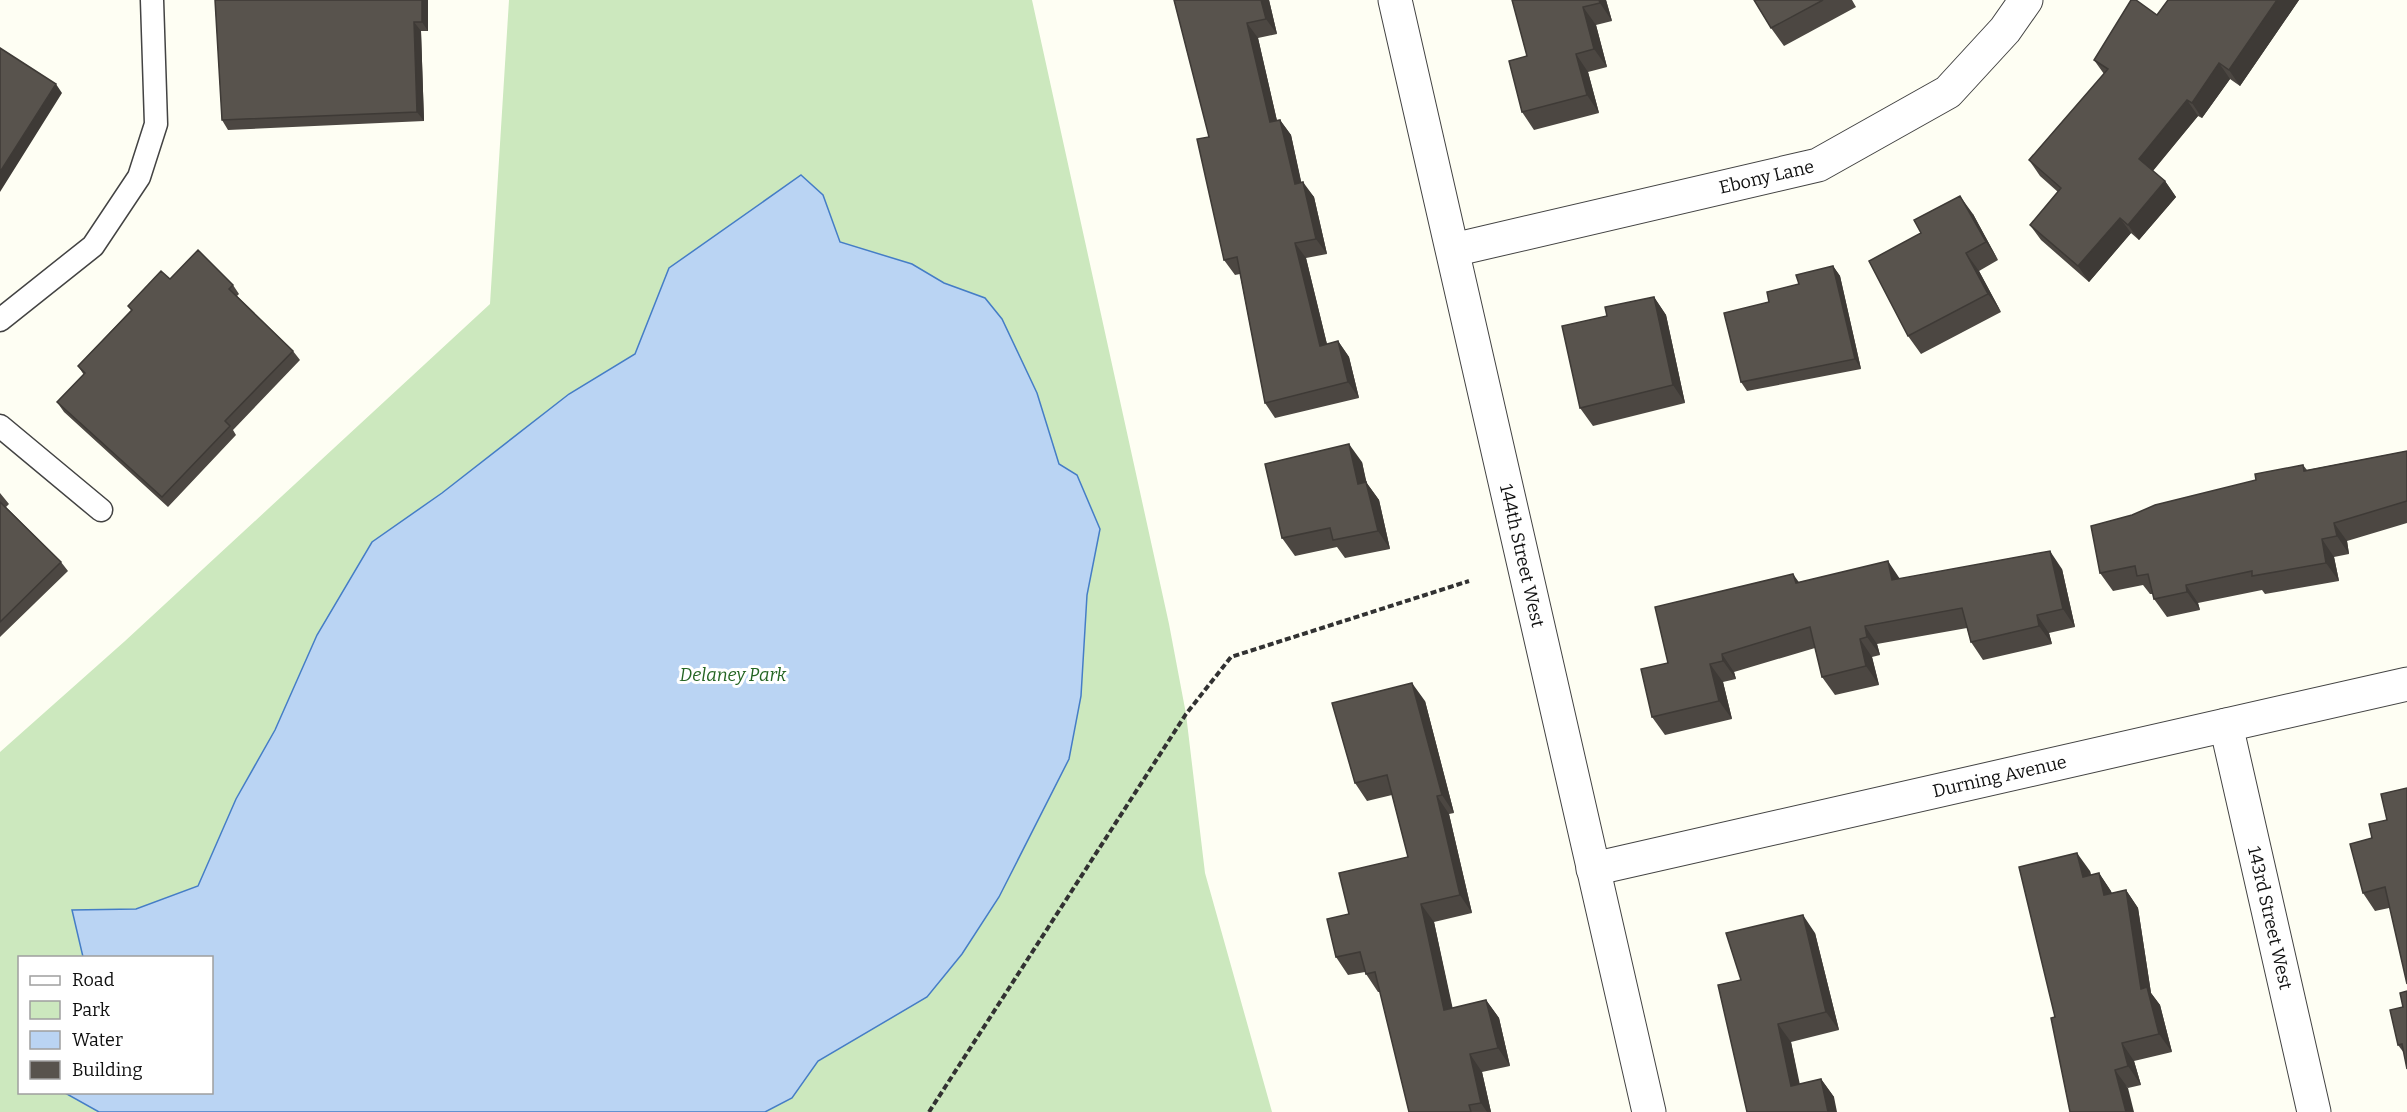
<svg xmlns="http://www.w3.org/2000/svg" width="2407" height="1112" font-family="Bitter,serif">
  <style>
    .green { fill: #cce8be; fill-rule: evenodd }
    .water { fill: #bad4f3; stroke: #457dc6; stroke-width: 1.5 }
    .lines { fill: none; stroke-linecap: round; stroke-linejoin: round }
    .service-casing { stroke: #434343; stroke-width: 25 }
    .minor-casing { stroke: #434343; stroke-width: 35 }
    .path { stroke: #323232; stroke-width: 4; stroke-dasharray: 6 3; stroke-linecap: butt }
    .service { stroke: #fff; stroke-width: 22 }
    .minor { stroke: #fff; stroke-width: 33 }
    .wall { fill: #4c4742 }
    .shaded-wall { fill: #3e3a36 }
    .building { fill: #58534d; stroke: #3e3a36; stroke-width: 1.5 }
    .labels { text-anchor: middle; stroke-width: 6; stroke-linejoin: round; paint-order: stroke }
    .street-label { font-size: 18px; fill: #101010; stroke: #fff }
    .park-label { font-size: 18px; font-style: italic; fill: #256523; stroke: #fff }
  </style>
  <rect width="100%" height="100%" fill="#fefef3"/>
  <path class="green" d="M509,0H1032L1169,624L1186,714L1205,873L1272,1112H0V752L125,641L490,304ZM20,958H212V1092H20Z"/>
  <path class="water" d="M801,175L823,195L840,242L912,264L944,283L985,298L1002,319L1037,393L1059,464L1077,475L1100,529L1087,595L1081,696L1069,759L999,897L962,954L927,997L818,1061L792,1098L765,1112H99L65,1093L212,1092V958L83,957L72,910L136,909L198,886L236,799L275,730L317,635L372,542L442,493L569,394L635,354L669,268Z"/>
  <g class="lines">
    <g class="service-casing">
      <path id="service" d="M0,320L93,246L139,177L156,124L152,0
        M0,426L101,510"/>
    </g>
    <g class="minor-casing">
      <g id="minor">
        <path id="s1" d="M1395,0L1649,1112"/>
        <path id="s2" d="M1453,250L1818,165L1948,92L2005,30L2026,0"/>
        <path id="s3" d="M2226,725L2314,1112"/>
        <path id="s4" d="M1593,869L2407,684"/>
      </g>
    </g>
    <path class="path" d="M929,1112L1186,714L1231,657L1469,581"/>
    <use href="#service" class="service"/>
    <use href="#minor" class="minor"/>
  </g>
  <path class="wall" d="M215,0H428V31H421L424,121L228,130L222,120Z
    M1174,0H1269L1277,34L1258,38L1277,121L1280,120L1291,135L1301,182L1314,197L1327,254L1306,258L1327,344L1338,341L1349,357L1359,398L1275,418L1265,403L1240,274L1235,275L1224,260L1209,137Z
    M1512,0H1606L1612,21L1596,25L1607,67L1588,72L1599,113L1534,130L1522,112L1527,56Z
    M1754,0H1852L1856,7L1784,46L1771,28Z
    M2168,0H2299L2240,86L2230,79L2202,118L2198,116L2153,171L2165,181L2176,197L2139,240L2131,233L2089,282L2041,240L2030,225L2058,192L2040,176L2029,160L2104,74L2094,60L2157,15Z
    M1973,214L1998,260L1979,271L2001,312L1921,354L1908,336Z
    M1833,266L1840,276L1861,369L1747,391L1741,382L1769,302L1799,284Z
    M170,279L233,285L239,294L237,296L293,351L300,360L233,430L236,435L168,507L64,412L57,402L84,375L78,366L131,310L128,306Z
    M1654,297L1666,315L1685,403L1593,426L1580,408L1607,316Z
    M2407,451V523L2347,541L2349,554L2334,557L2339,581L2265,594L2262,590L2198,603L2200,610L2167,617L2154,599L2153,594H2150L2143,585L2113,591L2100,573L2132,515L2256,480L2303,465L2307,470Z
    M1362,462L1366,482L1379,500L1390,549L1345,558L1337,547L1295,556L1282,538Z
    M0,493L9,504L6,507L61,562L68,571L0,637Z
    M2062,569L2075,627L2049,633L2052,644L1983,660L1971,642L1967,628L1877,644L1880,655L1872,657L1879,685L1835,695L1822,677L1815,648L1734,672L1736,679L1723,682L1732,719L1665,735L1652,717L1668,663L1799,582L1900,579Z
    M1425,701L1454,813L1449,814L1472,913L1434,922L1452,1008L1486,1000L1499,1018L1510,1066L1482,1072L1491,1112H1409L1380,992H1378L1366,974L1365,972L1348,975L1336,957L1349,914L1408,857L1392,795L1367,801L1355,783Z
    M2407,788L2389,908L2375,911L2363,893L2372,838L2387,820Z
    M2090,871L2091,875L2099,873L2112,893L2126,890L2138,908L2151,993L2160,1005L2172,1052L2134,1061L2141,1085L2128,1088L2055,1017Z
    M1815,933L1839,1030L1791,1042L1799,1084L1821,1079L1834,1097L1747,1112L1741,980Z
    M2403,1007L2404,1053L2398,1045Z"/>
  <path class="shaded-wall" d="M422,0H428V31L422,22Z
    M1261,0H1269L1277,34L1266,19Z
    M1599,0H1606L1612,21L1600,3Z
    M2277,0H2299L2240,86L2229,70Z
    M1583,7L1596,25L1607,67L1594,49Z
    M414,22L421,31L424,121L417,112Z
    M1247,23L1258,38L1281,138L1270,122Z
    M1576,54L1588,72L1599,113L1587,95Z
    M2219,63L2230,79L2202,118L2192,103Z
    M56,84L62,93L0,192V172Z
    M2187,100L2198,116L2150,174L2139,159Z
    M1280,120L1291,135L1305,199L1295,184Z
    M2165,181L2176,197L2139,240L2128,225Z
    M1303,182L1314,197L1327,254L1316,239Z
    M1960,196L1973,214L1998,260L1986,242Z
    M2120,218L2131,233L2089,282L2078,266Z
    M1295,243L1306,258L1331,361L1320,346Z
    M1966,253L1979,271L2001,312L1988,294Z
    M1833,266L1840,276L1861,369L1855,359Z
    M1654,297L1666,315L1685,403L1673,385Z
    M1338,341L1349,357L1359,398L1348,382Z
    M1349,444L1362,462L1371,502L1358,484Z
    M1366,482L1379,500L1390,549L1378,531Z
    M2334,523L2347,541L2349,554L2337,536Z
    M2322,539L2334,557L2339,581L2326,563Z
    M2050,551L2062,569L2075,627L2063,609Z
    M1888,561L1900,579L1892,580Z
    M1793,574L1806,592L1796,583Z
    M2186,585L2198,603L2200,610L2187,592Z
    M2037,615L2049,633L2052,644L2039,626Z
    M1865,626L1877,644L1880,655L1867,637Z
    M1860,639L1872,657L1879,685L1866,666Z
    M1722,654L1734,672L1736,679L1723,661Z
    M1710,664L1723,682L1732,719L1719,701Z
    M1412,683L1425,701L1454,813L1442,795Z
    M1437,796L1449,814L1472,913L1460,895Z
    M2077,853L2090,871L2095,895L2083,877Z
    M2099,873L2111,891L2116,913L2104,895Z
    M2126,890L2138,908L2151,993L2160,1005L2172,1052L2159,1034L2141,989Z
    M1421,904L1434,922L1457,1028L1444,1010Z
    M1803,915L1815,933L1839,1030L1826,1012Z
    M1486,1000L1499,1018L1510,1066L1498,1048Z
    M1778,1024L1791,1042L1804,1104L1791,1086Z
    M2122,1043L2134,1061L2141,1085L2128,1066Z
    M1470,1054L1482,1072L1491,1112H1487L1481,1103Z
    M2115,1070L2128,1088L2134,1112H2126Z
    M1821,1079L1834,1097L1837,1112H1828Z"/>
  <path class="building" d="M215,0H422V22H414L417,112L222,120Z
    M1174,0H1261L1266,19L1247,23L1270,122L1280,120L1295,184L1303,182L1316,239L1295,243L1320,346L1338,341L1348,382L1265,403L1237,257L1224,260L1197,139L1209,137Z
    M1512,0H1599L1600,3L1583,7L1594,49L1576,54L1587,95L1522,112L1509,61L1527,56Z
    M1754,0H1823L1771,28Z
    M2131,0H2136L2157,15L2168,0H2277L2229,70L2219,63L2192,103L2187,100L2139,159L2165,181L2128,225L2120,218L2078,266L2030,225L2061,188L2029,160L2108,69L2094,60Z
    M0,48L56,84L0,172Z
    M1960,196L1986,242L1966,253L1988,294L1908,336L1869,261L1921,233L1914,220Z
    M198,250L233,285L229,289L293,351L225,421L230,426L162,497L57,402L85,373L78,366L132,310L128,306L161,271L170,279Z
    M1833,266L1855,359L1741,382L1724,313L1769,302L1767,292L1799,284L1796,275Z
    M1654,297L1673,385L1580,408L1562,326L1607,316L1605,307Z
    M1349,444L1358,484L1366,482L1378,531L1333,540L1330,528L1282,538L1265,464Z
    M2407,451V501L2334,523L2337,536L2322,539L2326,563L2252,576V571L2186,585L2187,592L2154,599L2148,574L2137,576L2135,566L2100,573L2091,526L2132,515L2155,505L2256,480L2255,474L2303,465L2304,471Z
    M0,502L61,562L0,622Z
    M2050,551L2063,609L2037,615L2039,626L1971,642L1962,608L1865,626L1867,637L1860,639L1866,666L1822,677L1810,627L1722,654L1723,661L1710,664L1719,701L1652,717L1641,669L1668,663L1655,607L1793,574L1796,583L1888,561L1892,580Z
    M1412,683L1442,795L1437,796L1460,895L1421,904L1444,1010L1486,1000L1498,1048L1470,1054L1481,1103L1469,1105L1471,1112H1409L1375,972L1366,974L1360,952L1336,957L1327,919L1349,914L1339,873L1408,857L1387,775L1355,783L1332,703Z
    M2407,788V984L2385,887L2363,893L2350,844L2372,838L2369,824L2387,820L2381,794Z
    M2077,853L2083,877L2099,873L2104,895L2126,890L2141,989L2147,987L2159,1034L2122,1043L2128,1066L2115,1070L2126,1112H2070L2051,1018L2055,1017L2019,867Z
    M1803,915L1826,1012L1778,1024L1791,1086L1821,1079L1828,1112H1747L1718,985L1741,980L1726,933Z
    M2407,991V1069L2402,1044L2398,1045L2390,1010L2403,1007L2400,993Z"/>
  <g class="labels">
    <g class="street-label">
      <text dy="6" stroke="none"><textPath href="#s2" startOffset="322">Ebony Lane</textPath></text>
      <text dy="6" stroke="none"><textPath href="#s1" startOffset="570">144th Street West</textPath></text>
      <text dy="6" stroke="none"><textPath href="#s4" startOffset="417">Durning Avenue</textPath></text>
      <text dy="6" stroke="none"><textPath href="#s3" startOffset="198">143rd Street West</textPath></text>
    </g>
    <g class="park-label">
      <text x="733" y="681">Delaney Park</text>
    </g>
  </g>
  <rect x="18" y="956" width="195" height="138" fill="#ffffff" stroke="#9f9f9f" stroke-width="1.5"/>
  <rect x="30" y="976" width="30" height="9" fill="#ffffff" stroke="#9f9f9f" stroke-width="1.5"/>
  <text x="72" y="986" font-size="18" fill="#101010">Road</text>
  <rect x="30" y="1001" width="30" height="18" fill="#cce8be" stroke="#9f9f9f" stroke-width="1.5"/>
  <text x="72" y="1016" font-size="18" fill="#101010">Park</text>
  <rect x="30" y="1031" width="30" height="18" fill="#bad4f3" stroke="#9f9f9f" stroke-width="1.5"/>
  <text x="72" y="1046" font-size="18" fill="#101010">Water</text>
  <rect x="30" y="1061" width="30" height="18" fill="#58534d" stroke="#9f9f9f" stroke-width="1.5"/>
  <text x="72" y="1076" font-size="18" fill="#101010">Building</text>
</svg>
